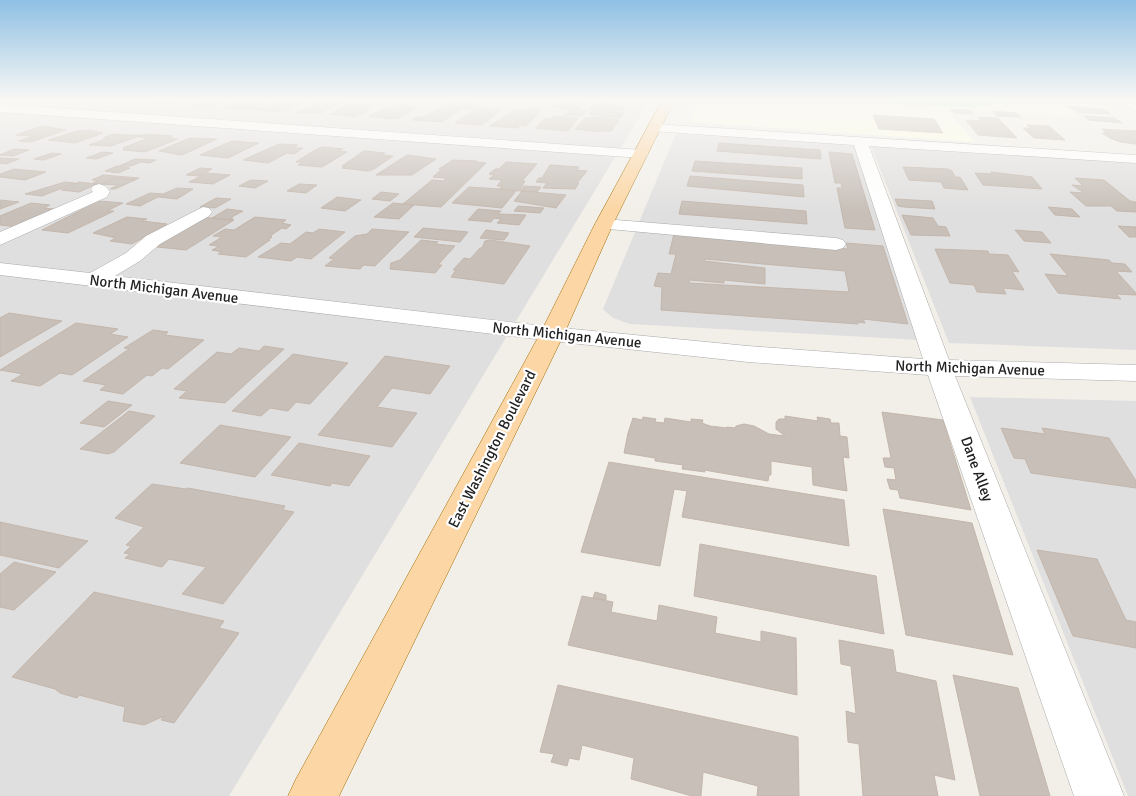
<svg xmlns="http://www.w3.org/2000/svg" width="1136" height="796" font-family="Signika,sans-serif">
  <style>
    .residential { fill: #e0dfdf }
    .education { fill: #ffffe5 }
    .pitch { fill: #88e0be }
    .building { fill: #c7bfb8; stroke: #c4b6ab; fill-rule: evenodd }
    .lines { fill: none; stroke-linecap: round; stroke-linejoin: round }
    .minor-casing { stroke: #a9a9a9; stroke-width: 1 }
    .major-casing { stroke: #a06b00; stroke-width: 1 }
    .minor { fill: #fff; fill-rule: evenodd }
    .major { fill: #fcd6a4; fill-rule: evenodd }
    .labels { text-anchor: middle; stroke-width: 4.5; stroke-linejoin: round; paint-order: stroke }
    .street-label { font-size: 15px; fill: #222; stroke: #fff }
  </style>
  <rect width="100%" height="100%" fill="#f2efe9"/>
  <path class="residential" d="M0,101H649L229,796H0Z
    M679,134L856,145L920,340L630,324L613,318L603,309L675,136Z
    M871,146L1136,163V350L949,343Z
    M970,397L1136,401V796H1128Z"/>
  <path class="education" d="M698,101H1100L1114,110L1069,108L1080,117L947,109L974,142L690,122Z"/>
  <path class="pitch" d="M891,101H1015L973,107L893,104Z"/>
  <path class="building" d="M159,101H187L168,104L153,103Z
    M201,101H228L211,107L189,106Z
    M236,101H271H263L258,104H264L246,110L224,108Z
    M278,101L306,102L282,112L252,110Z
    M314,101H344L321,113H295L314,104H308Z
    M453,101L471,102L442,122L412,120L417,117H423Z
    M558,101L586,103L579,110L587,111L582,116L564,115L570,110L552,107Z
    M596,102L609,103L607,105L626,106L621,113L589,110L591,107L598,108L600,106H592Z
    M349,104L373,105L365,110H369L356,117L330,114Z
    M403,105L417,107L400,118L389,119L369,116L392,106Z
    M469,105L483,106L480,108L501,110L482,125L455,123L475,110L463,109Z
    M1068,106L1103,109L1110,114L1078,112Z
    M531,108H543L526,126L520,125L518,128L490,126L514,110H527Z
    M951,109L970,110L973,114L954,113Z
    M591,111H596L624,113L620,118L588,114Z
    M993,111L1016,113L1021,117L997,116Z
    M873,115L934,119L943,133L879,129Z
    M554,116L579,118L568,131L536,128L544,119H550Z
    M1084,116L1115,118L1122,123L1089,120Z
    M601,117L619,120L611,131H601L600,132L575,129L585,118Z
    M980,117L998,118L1017,138L978,135L966,120L983,121L978,118Z
    M1027,125L1049,126L1065,140L1034,138L1023,128H1031Z
    M42,126L66,130L31,142L19,141L33,136L16,135Z
    M1102,129L1136,131V144L1120,142L1112,139L1102,133H1106Z
    M90,130L103,133L75,143L48,140L77,131Z
    M113,134L125,135H143L111,146L89,145L108,138H103Z
    M147,134L173,136L168,138L178,139L145,152L123,150L128,148H123L148,138L139,137Z
    M190,138L217,139L182,155L159,151Z
    M232,141L259,143L228,158L200,155Z
    M719,143L820,150L821,159L717,151Z
    M279,144L298,145L293,148H303L294,154L287,153L268,163L243,160Z
    M323,147L343,149L338,151L347,152L322,167L298,165L302,162H296L315,150Z
    M14,149L29,150L13,156L0,155Z
    M364,151L385,153L382,155L393,156L374,169L368,171L342,168L345,166H342Z
    M103,152L113,153L96,159L86,158Z
    M829,152L852,154L875,230L845,228L837,188H842L841,183H835Z
    M52,153L61,154L44,160L34,159Z
    M407,155L436,159L412,175H376Z
    M0,158L19,159L6,164L0,163Z
    M135,159L156,160L150,163L141,162L131,166H119Z
    M453,160L477,161L476,162L486,163L441,207L403,204L432,180L443,181L446,178L433,177L442,169H439Z
    M695,161L802,168V179L692,171Z
    M506,162L537,164L522,181H525L519,191L499,189L502,186H497L502,180L489,179L494,175L489,174L495,169H499Z
    M550,165L579,167L577,170L587,171L577,183H579L575,189L543,188L547,183L536,182L539,178H542Z
    M117,166L130,168L118,173L105,171Z
    M903,167L948,169L952,171L955,177H960L968,190L944,188L941,182L909,180Z
    M200,168L212,169L199,176L186,175Z
    M14,169L46,172L25,180L0,177V174Z
    M991,172L1032,177L1042,189L983,185L975,173L992,174Z
    M207,173L230,175L213,184L189,182Z
    M103,175L139,178L135,180L115,178L103,184L93,183L98,181L92,180Z
    M690,176L803,185L804,197L687,186Z
    M115,178L135,180L115,189H110L118,185L102,184Z
    M1075,178L1104,180L1130,201L1136,202V212L1117,211L1111,206H1086L1070,192L1084,193L1072,185L1083,186Z
    M251,180L268,181L255,188L239,186Z
    M65,182L75,183L42,196L25,194Z
    M79,182L97,184L79,192L61,190Z
    M299,184L317,185L306,193L287,191Z
    M524,186L541,187L537,192L520,191Z
    M469,187L499,189L516,191L502,208L452,203Z
    M177,188L193,189L177,199L158,197L140,206L126,204L150,193L163,194Z
    M522,191L566,195L556,208L514,201Z
    M381,192L399,194L390,201L372,199Z
    M337,197L361,200L345,211L321,208Z
    M216,198L231,199L215,208L200,207Z
    M895,199L932,201L935,209L904,207L898,206Z
    M0,200L19,202L0,209Z
    M99,201L123,203L107,211H114L68,233L42,230Z
    M682,201L806,211L807,224L679,214Z
    M31,203L50,205L44,208L53,209L48,211L57,212L18,227L0,225V216Z
    M393,203L414,205L399,219L374,217Z
    M518,206L544,208L540,213L514,211Z
    M1048,207L1072,209L1080,217L1055,215Z
    M227,209L243,211L230,218H233L231,220L212,218Z
    M478,209L501,211L498,214L526,215L519,225L497,223L501,219L494,218L491,222L468,220Z
    M902,215L933,218L938,226L946,227L950,236L911,235Z
    M127,217L147,219L142,221L167,224L132,244L110,241L116,238L93,233Z
    M200,217L234,220L186,250L157,247L164,242L157,241Z
    M255,217L286,220L282,223L291,225L286,229L282,228L270,236L272,237L268,240H270L246,257L218,254L222,252L212,250L219,246L209,245L222,237L213,236L225,229L234,230Z
    M1118,226L1136,227V237H1129Z
    M423,228L468,232L460,242L414,237Z
    M319,229L345,232L311,259L297,257L291,261L258,257L281,243L290,244L306,232L313,233Z
    M372,229L409,232L375,266L364,265L360,269L325,266L334,259L329,258L355,236L367,234Z
    M486,230L509,233L504,240L480,238Z
    M1015,230L1042,232L1051,243L1024,241Z
    M674,234L848,249L846,243L883,246L908,324L863,319L865,323L858,322V324L661,310L662,287L654,286L658,273L671,274L676,254H669ZM705,259L845,271L849,292L689,283L690,280L724,283V280L765,284V268L704,261Z
    M421,240L438,242L435,244L455,246L438,265H442L435,273L390,269L391,263L400,260Z
    M490,240L530,246L504,284L451,277L456,270H453L464,258L470,259L480,248H482L485,241Z
    M935,249L988,251L989,254L1008,255L1019,272L1012,271L1024,290L1003,288L1006,294L977,292L974,285L950,283Z
    M1050,254L1109,260L1112,263L1125,264L1132,272L1116,271L1136,293V295L1116,294L1121,299L1058,293L1045,274L1068,276Z
    M9,313L62,321L0,357V318Z
    M76,323L118,329L110,334L128,337L72,375L60,373L40,386L11,381L23,374L0,370Z
    M153,330L168,332L165,335L204,340L168,369L162,368L152,376L147,375L123,394L100,390L106,385L83,381L129,349L124,348Z
    M264,346L284,349L225,403L179,398L187,391L174,389L217,352L231,354L239,348L259,351Z
    M293,354L348,363L310,404L296,402L288,411L270,408L261,416L232,411Z
    M385,356L450,366L430,394L392,388L377,407L417,413L392,447L318,435Z
    M108,401L132,405L104,427L80,423Z
    M129,411L155,416L114,452L108,454L80,449Z
    M882,412L943,420L971,510L900,498L898,490L890,489L887,479L896,480L894,468L885,467L883,458H891Z
    M785,416L818,421L817,417L830,419L831,423H839L840,436L847,437L849,458L843,457L847,491L813,485L812,467L771,461V475H769L768,481L704,470L705,472L682,469L683,465L655,461V458L624,453L628,433L633,418L642,420L643,417L656,419L655,422L664,423L665,418L691,422V419L703,420L702,423L710,426L727,428V427L735,428L736,426L744,424L754,426L769,434L785,436L776,429V422L779,419H785Z
    M220,425L291,437L255,477L180,463Z
    M1001,428L1045,434L1042,428L1109,438L1136,481V488L1031,473L1025,459L1014,458Z
    M299,443L370,456L349,486L332,483L330,486L271,475Z
    M609,462L844,500L849,546L682,517L687,491L674,489L660,566L581,552Z
    M152,484L186,489L188,488L285,506L283,510L294,512L223,604L182,594L206,567L169,559L162,567L125,558L130,554L124,553L131,546L126,545L144,527L115,518Z
    M883,509L972,523L1013,655L906,635Z
    M0,522L88,541L59,568L0,555Z
    M700,544L876,576L884,634L694,596Z
    M1037,550L1097,559L1126,620L1136,622V648L1073,636Z
    M14,562L56,572L14,610L0,607V574Z
    M94,592L224,621L219,628L239,633L174,723L161,720L164,716L144,725L123,721L125,707L79,695L77,698L60,693L55,689L12,677Z
    M595,592L606,595V600L593,598Z
    M582,596L613,602L611,612L657,621L659,605L717,617L715,633L761,642V631L796,638L797,695L568,645Z
    M839,640L893,650L896,672L936,681L955,780L934,775L938,796H863L859,744L848,742L846,711L856,714L851,666L841,664Z
    M953,675L1018,688L1050,796H980Z
    M558,685L798,737L799,796H757L758,786L703,772L701,796H692L631,779L634,758L582,745L579,760L569,758L567,766L551,762L554,754L540,752Z"/>
  <g class="lines">
    <g class="minor-casing">
      <path id="minor" d="M1118,101H1132L1136,103V112Z
        M0,104L641,150L646,151L648,154L646,157L641,158L0,112Z
        M655,124L1136,155V163L869,146L949,360L1136,365V381L955,376L1124,796H1074L928,375L748,362L552,341L0,275V263L90,273L126,253L146,236L203,207L209,208L212,212L209,216L160,244L140,261L115,276L552,327L748,346L923,359L854,145L650,131L649,128Z
        M99,184L105,186L110,191L107,197L0,245V232L93,192L91,189L93,186Z
        M604,219L836,238L843,240L846,244L843,248L836,250L598,228L595,224L598,220Z"/>
    </g>
    <g class="major-casing">
      <path id="major" d="M662,101H674L613,224L564,334L339,796H288L296,779L540,334L595,224Z"/>
    </g>
    <use href="#minor" class="minor"/>
    <use href="#major" class="major"/>
  </g>
  <linearGradient id="sky" x2="0" y2="1"><stop stop-color="#8fc0e4"/><stop offset="0.47" stop-color="#f9f8f5"/><stop offset="1" stop-color="#f9f8f5" stop-opacity="0"/></linearGradient>
  <rect width="1136" height="213" fill="url(#sky)"/>
  <g class="labels">
    <g class="street-label">
      <text transform="translate(164 289) rotate(7)" y="5">North Michigan Avenue</text>
      <text transform="translate(567 335) rotate(6)" y="5">North Michigan Avenue</text>
      <text transform="translate(970 368) rotate(2)" y="5">North Michigan Avenue</text>
      <text transform="translate(492 449) rotate(-63)" y="5">East Washington Boulevard</text>
      <text transform="translate(977 469) rotate(70)" y="5">Dane Alley</text>
    </g>
  </g>
</svg>
